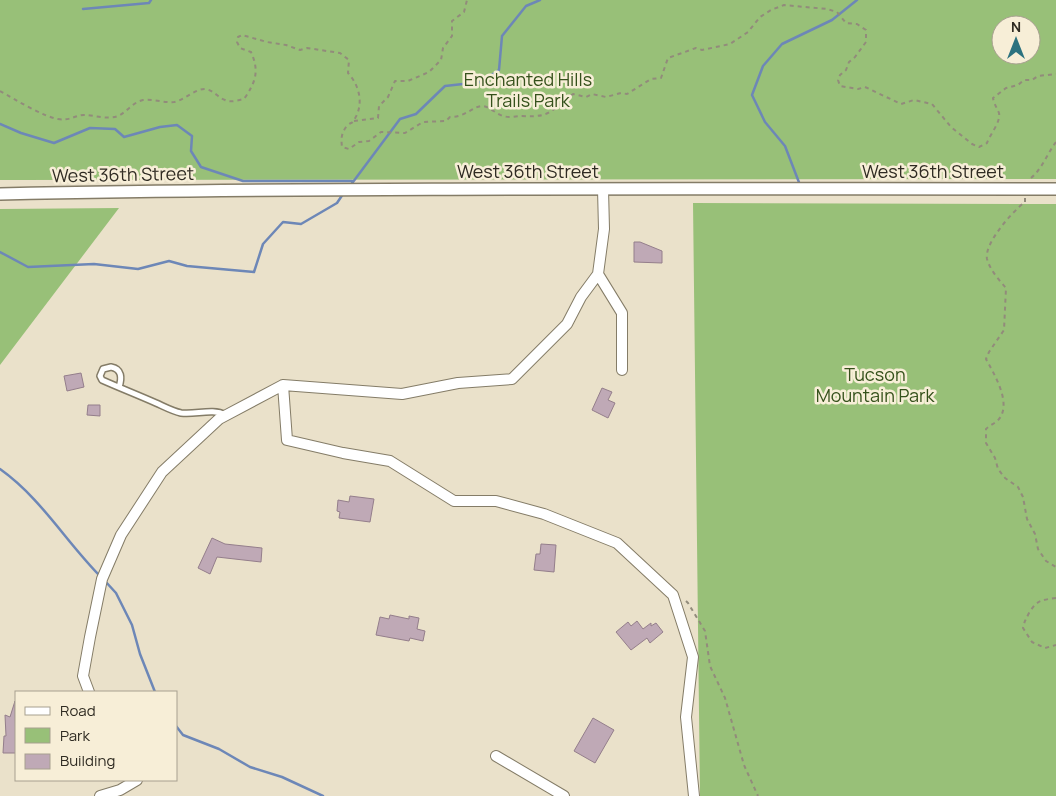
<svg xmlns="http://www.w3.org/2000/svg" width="1056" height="796" font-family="Manrope,sans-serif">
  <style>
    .green { fill: #98c078; fill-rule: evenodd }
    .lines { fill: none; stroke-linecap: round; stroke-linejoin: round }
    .stream { stroke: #6d87b7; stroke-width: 2.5 }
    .building { fill: #bfa9b6; stroke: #947e8b }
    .service-casing { stroke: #847c67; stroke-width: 8 }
    .minor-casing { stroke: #847c67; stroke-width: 12 }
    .tertiary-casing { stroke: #847c67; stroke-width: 14 }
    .path { stroke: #928b7b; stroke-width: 2; stroke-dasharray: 4 4; stroke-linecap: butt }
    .service { stroke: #fff; stroke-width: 5 }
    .minor { stroke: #fff; stroke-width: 10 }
    .tertiary { stroke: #fff; stroke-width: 11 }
    .labels { text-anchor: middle; stroke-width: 5; stroke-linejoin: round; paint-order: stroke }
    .park-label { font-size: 18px; fill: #35511b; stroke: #f7eed7 }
    .street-label { font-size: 18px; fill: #2f2b22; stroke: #f7eed7 }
  </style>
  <rect width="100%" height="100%" fill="#eae1ca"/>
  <path class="green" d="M0,0H1056V179L0,180ZM1001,25H1031V55H1001Z
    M693,203L1056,204V796H700Z
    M119,208L0,365V209Z"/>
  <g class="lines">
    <path class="stream" d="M83,9L149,3L151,0
      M0,124L21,133L54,143L90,128L115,129L124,137L160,127L177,125L192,136L191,151L201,167L243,181H352
      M800,185L785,146L765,122L752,95L763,66L782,44L832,20L857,0
      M350,186L400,119L416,114L445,86L481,82L499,70L502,36L526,6L540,0
      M0,252L28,267L94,264L138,269L169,261L187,266L254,272L263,244L283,222L301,224L337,203L343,194
      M0,469C41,498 66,542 101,577
      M105,581L116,593L132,625L140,654L155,692
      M176,726L183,735L219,749L250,767L282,777L323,796"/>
  </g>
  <path class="building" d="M634,242H640L662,251V263L634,262Z
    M81,373L84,387L67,391L64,376Z
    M602,388L612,392L608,400L615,403L608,418L592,410Z
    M88,405H100V416L87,415Z
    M350,496L374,499L370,522L339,518L340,512L337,511L338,500L349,502Z
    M212,538L225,544L262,548L261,562L217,557L210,574L198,568Z
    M541,544L556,545L554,572L534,570L536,554H540Z
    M390,615L409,619V616L419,618L417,629L425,631L423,641L410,638L409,641L376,635L380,617L389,619Z
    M637,621L643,629L651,623V626L656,623L663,632L650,643L647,638L631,650L616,632L628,622L631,626Z
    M15,701L16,753H3L4,736H6L5,715L10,717Z
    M593,718L614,730L595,763L574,751Z"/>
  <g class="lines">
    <g class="service-casing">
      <path id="service" d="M119,387C122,378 122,369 111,367L103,369L100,376L102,380C120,388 138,395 156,403C163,406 172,411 181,413C196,415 212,408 226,415"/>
    </g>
    <g class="minor-casing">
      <path id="minor" d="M598,274L622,313V370
        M283,385L287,440L343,453L390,461L454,501H496L544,514L617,543L673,595L693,657L686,717L694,796
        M89,692L83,676L90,637L102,579L121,535L162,472L219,419L283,385L402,394L458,383L512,379L567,324L581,297L598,274L604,229L603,189
        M496,756L564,796
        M100,796L120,790L137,780"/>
    </g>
    <g class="tertiary-casing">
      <path id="tertiary" d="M0,194C352,187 704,189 1056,189"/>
    </g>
    <path class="path" d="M0,91C14,99 44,117 58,119C71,121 75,115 84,115C94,115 108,120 118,116C127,112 133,102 143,100C154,99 164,103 174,102C185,100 194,89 205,89C214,90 218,98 225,100C231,103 238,100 244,99C255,83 260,72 251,52L240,48L237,42L238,37L242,35L267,42L286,45L300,50L307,48L340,53L349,60L348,73C360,86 364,105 354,120C352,124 351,122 348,125C341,132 341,139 342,147L349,149L359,142L369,141L381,132L405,133L423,122L446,121L450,117C466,117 473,106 482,106C489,106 496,114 503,116C509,118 516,116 522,116C553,118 551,109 573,94L586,97L592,94L606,97L621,93L627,94L651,79L661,78L668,58L696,48L702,50L730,44L748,32L760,17L771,10L784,5L827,9L837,12L846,23L857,24L866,30V42L855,57L849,62L846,70L840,75L838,80L840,86L858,89L865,87L901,104L914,100L932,104L951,127L972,144L979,147L987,143C990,134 1001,122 999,113C997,108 994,104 993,98L1006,88L1018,85L1024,80H1032L1038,76L1056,74
      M354,121L378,118L379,106L388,97L395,81H408L429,72L441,60L443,48L452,36V21L464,12L467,0
      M1031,178C1042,169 1047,154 1056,142
      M1025,198V202C1013,211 984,243 987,259C990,270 999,280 1006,288L1004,330L989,352L986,359C994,374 1012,403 999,419C996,423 990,425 986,429V443L995,458L998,469L1005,478L1018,487L1023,497L1027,519L1035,534L1038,549L1046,561L1056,567
      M1056,598C1041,600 1037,600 1029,613C1026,619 1024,622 1023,628L1032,642L1045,648L1056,645
      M686,601L688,603L705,631L710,666L725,698L744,765L758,796"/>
    <use href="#service" class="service"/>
    <use href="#minor" class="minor"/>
    <use href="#tertiary" class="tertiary"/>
  </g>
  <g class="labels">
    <g class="park-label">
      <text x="528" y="86">Enchanted Hills<tspan x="528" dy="21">Trails Park</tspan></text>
      <text x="875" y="381">Tucson<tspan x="875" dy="21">Mountain Park</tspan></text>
    </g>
    <g class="street-label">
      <text x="528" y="178">West 36th Street</text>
      <text x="933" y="178">West 36th Street</text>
      <text transform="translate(123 175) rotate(-1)" y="6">West 36th Street</text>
    </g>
  </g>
  <rect x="15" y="691" width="162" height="90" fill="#f7eed7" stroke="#a7a08f"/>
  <rect x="25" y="707" width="25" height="8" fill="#ffffff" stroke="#a7a08f"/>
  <text x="60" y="716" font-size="15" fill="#2f2b22">Road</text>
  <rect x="25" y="728" width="25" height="15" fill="#98c078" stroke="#a7a08f"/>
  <text x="60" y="741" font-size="15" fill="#2f2b22">Park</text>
  <rect x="25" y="754" width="25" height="15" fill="#bfa9b6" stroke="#a7a08f"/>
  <text x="60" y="766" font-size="15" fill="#2f2b22">Building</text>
  <g transform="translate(1016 40)"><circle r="24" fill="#f7eed7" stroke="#a7a08f"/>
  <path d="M0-4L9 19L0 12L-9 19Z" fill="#2c727f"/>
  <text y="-8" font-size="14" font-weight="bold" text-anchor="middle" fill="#2f2b22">N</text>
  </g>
</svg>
